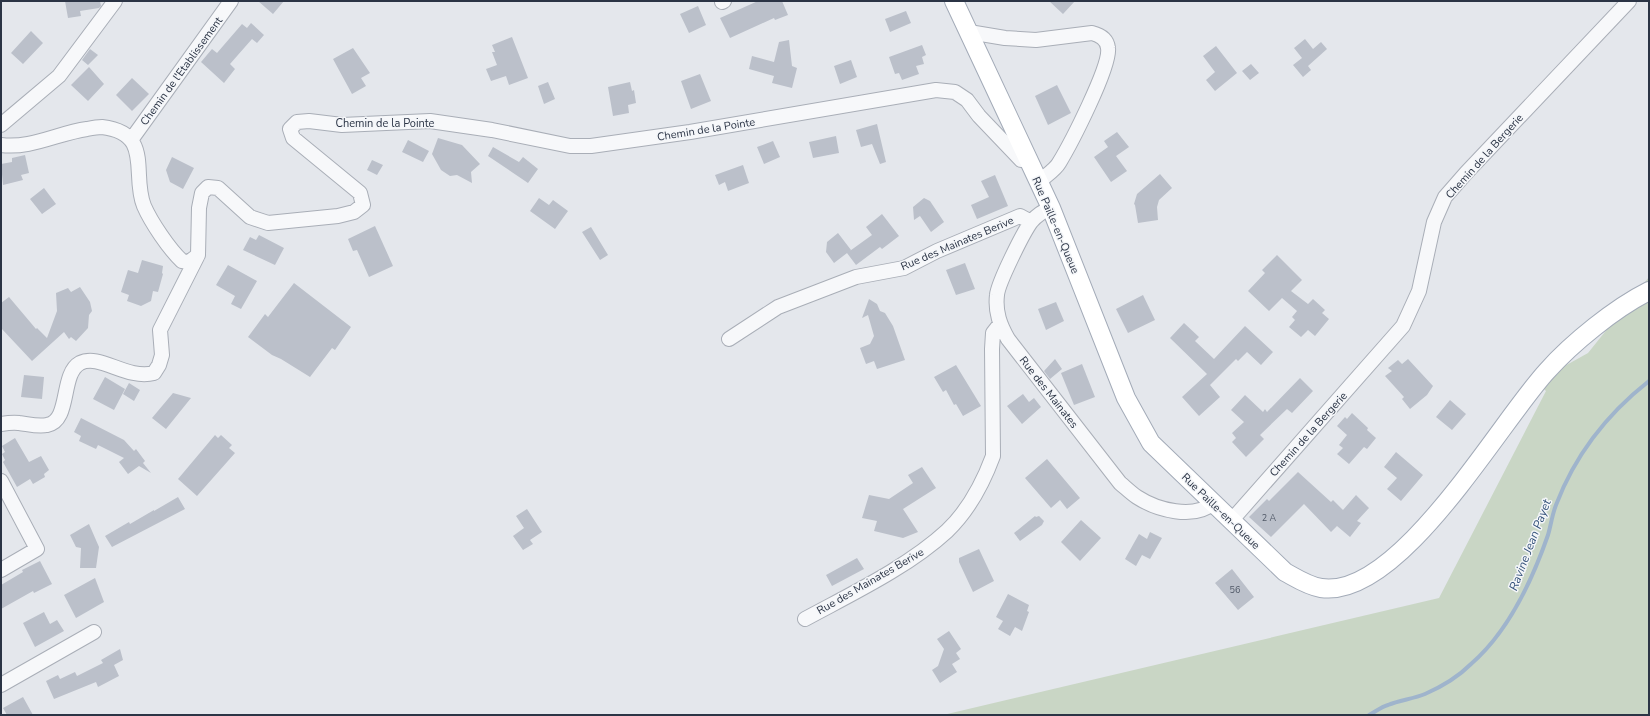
<svg xmlns="http://www.w3.org/2000/svg" width="1650" height="716" font-family="'Nunito Sans',sans-serif">
  <style>
    .green { fill: #c9d6c5 }
    .lines { fill: none; stroke-linecap: round; stroke-linejoin: round }
    .stream { stroke: #9fb4cc; stroke-width: 4 }
    .building { fill: #bbc0ca }
    .minor-casing { stroke: #a9aeb7; stroke-width: 16 }
    .major-casing { stroke: #a3abb8; stroke-width: 20 }
    .minor { stroke: #f7f8fa; stroke-width: 14 }
    .major { stroke: #fff; stroke-width: 18 }
    .labels { text-anchor: middle; stroke-width: 3; stroke-linejoin: round; paint-order: stroke }
    .number-label { font-size: 9px; fill: #4f5766 }
    .street-label { font-size: 11px; fill: #2b3445; stroke: #f4f6f9 }
    .water-label { font-size: 12px; font-style: italic; fill: #34527a; stroke: #f4f6f9 }
  </style>
  <rect width="100%" height="100%" fill="#e4e7ec"/>
  <path class="green" d="M1649,277V715H943L1439,598L1546,391L1536,382L1588,353Z"/>
  <g class="lines">
    <path class="stream" d="M1369,715C1375,712 1381,707 1388,705C1400,700 1413,699 1425,694C1441,687 1459,676 1471,664C1508,632 1532,581 1548,535C1551,525 1552,515 1556,505C1575,455 1607,414 1649,381"/>
  </g>
  <path class="building" d="M65,1H100L101,6L99,8L80,11L81,16L68,18Z
    M258,1H284L273,14Z
    M758,1H782L788,15L775,20L774,18L730,38L720,18Z
    M1049,1H1075L1063,14Z
    M698,6L706,25L689,33L680,14Z
    M906,11L911,23L890,32L885,19Z
    M251,23L264,35L257,43L252,39L230,64L235,69L224,83L201,62L212,49L217,53L242,24L247,28Z
    M31,31L43,43L23,64L11,53Z
    M512,37L528,78L509,85L506,76L491,81L486,69L497,65L492,52H495L492,45Z
    M1305,39L1313,49L1321,42L1327,49L1308,66L1311,70L1303,77L1293,65L1302,58L1294,48Z
    M789,40L792,66L797,68L792,88L772,83L774,76L749,69L752,56L774,62L779,42Z
    M922,45L926,55L922,57L924,64L916,66L919,74L902,80L899,73L895,74L889,57Z
    M1216,46L1237,73L1215,91L1206,80L1215,72L1203,56Z
    M353,48L370,73L361,78L366,86L352,94L333,59Z
    M90,49L98,55L88,65L82,60Z
    M851,60L857,77L840,84L834,66Z
    M1251,64L1259,73L1250,80L1242,71Z
    M89,67L104,84L88,101L71,85Z
    M700,74L711,101L691,109L681,81Z
    M132,78L149,94L132,111L116,95Z
    M548,82L555,99L544,104L538,86Z
    M630,82L632,91L634,90L636,103L628,105L629,113L613,116L608,87Z
    M1057,85L1071,113L1048,125L1035,96Z
    M877,124L886,162L880,164L872,144L861,147L856,130Z
    M1117,132L1129,147L1116,156L1127,171L1111,182L1094,157L1108,147L1104,141Z
    M836,136L839,153L813,158L809,142Z
    M438,138L462,145L480,164L471,172L472,183L457,175L450,176L441,170L432,154Z
    M408,140L429,151L423,162L402,152Z
    M773,141L780,157L764,164L757,147Z
    M493,147L519,162L523,157L538,169L528,183L488,156Z
    M25,155L29,173L21,175L23,180L3,185L1,164L12,162V158Z
    M172,157L194,168L183,189L170,182L166,170Z
    M372,160L383,165L377,175L367,170Z
    M743,165L749,183L728,191L725,182L719,185L715,175Z
    M1160,174L1172,188L1159,200L1157,207L1158,220L1138,223L1135,205L1134,204L1137,194Z
    M995,175L1008,206L977,219L971,205L989,197L981,181Z
    M44,188L56,204L42,214L30,199Z
    M539,198L549,205L553,200L568,211L555,229L530,211Z
    M924,198L930,201L944,222L931,232L920,216L914,220L913,207Z
    M882,214L899,236L882,249L880,247L856,265L847,253L872,235L866,227Z
    M375,226L393,266L369,277L357,250L353,251L348,239Z
    M591,227L608,255L600,260L582,232Z
    M838,233L851,250L834,263L826,252L827,242Z
    M259,235L284,248L275,265L243,250L250,237L256,240Z
    M1277,255L1302,280L1291,291L1308,304L1313,299L1325,310L1322,313L1329,319L1315,336L1308,330L1301,337L1289,327L1295,320L1292,317L1297,311L1282,298L1269,311L1248,291L1265,273L1262,270Z
    M142,260L163,266L162,273L163,274L158,292L153,291L151,301L141,306L127,301L129,295L121,292L128,270L138,273Z
    M965,263L975,289L956,295L946,270Z
    M228,265L257,281L241,309L231,304L235,296L216,285Z
    M294,283L351,327L335,350L332,348L310,377L281,359L272,355L248,337L265,314L268,317Z
    M80,287L90,302L92,311L89,315L88,328L76,341L71,337L69,339L64,332L32,361L1,328V303L9,297L36,329L37,328L47,338L57,311L56,293L68,288L71,292Z
    M1143,295L1155,320L1128,333L1116,309Z
    M869,299L877,304L880,311L885,313L893,326L905,360L877,369L874,361L866,364L860,348L870,344L874,336L868,315L862,318Z
    M1056,302L1064,321L1046,330L1038,309Z
    M1184,323L1199,337L1195,341L1214,359L1245,326L1273,352L1261,365L1247,352L1238,361L1236,359L1210,385L1220,397L1199,416L1182,397L1207,374L1170,338Z
    M1055,359L1062,369L1050,379L1044,371Z
    M1408,359L1433,386L1427,395L1410,409L1402,399L1404,397L1385,376L1392,371L1388,368L1398,360L1402,364Z
    M1082,364L1095,397L1074,405L1061,373Z
    M956,365L981,406L963,416L956,404L954,405L946,390L943,392L934,377Z
    M24,375L44,377L42,399L21,397Z
    M105,377L125,389L114,410L93,399Z
    M1300,378L1313,391L1292,413L1287,409L1260,435L1264,439L1246,457L1232,442L1236,438L1232,433L1244,422L1231,410L1245,395L1263,412L1265,409L1267,412Z
    M129,383L140,390L134,401L123,394Z
    M173,393L191,398L166,429L152,418Z
    M1023,394L1029,402L1034,398L1041,407L1022,424L1007,406Z
    M1450,400L1466,414L1452,430L1436,417Z
    M1352,413L1368,428L1367,430L1376,438L1367,449L1364,447L1349,464L1337,454L1343,448L1339,445L1347,435L1337,426L1345,417L1347,419Z
    M81,418L124,440L134,451L136,449L145,461L143,463L151,473L139,466L128,474L119,462L124,458L98,445L96,449L79,441L81,436L74,432Z
    M215,435L218,438L221,435L232,445L229,448L235,453L197,496L178,479Z
    M15,438L29,462L41,456L49,470L44,474L45,477L33,484L30,479L17,487L3,462L5,460L2,454L5,452L2,446Z
    M1396,452L1423,475L1401,501L1387,489L1397,478L1384,467Z
    M1047,459L1080,498L1067,509L1060,500L1051,508L1025,478Z
    M922,467L936,488L903,509L918,532L903,538L874,531L877,521L862,518L869,495L889,499L913,483L908,475Z
    M1298,472L1331,502L1333,500L1343,510L1356,495L1369,508L1357,521L1361,523L1350,537L1337,526L1331,532L1304,504L1271,537L1249,517L1267,499L1269,501Z
    M178,497L185,509L112,547L105,536L129,522L130,524L154,510V511Z
    M527,509L542,532L530,540L533,544L523,550L513,536L524,528L516,516Z
    M1035,516L1036,517L1039,516L1044,521L1042,525L1020,541L1014,533Z
    M1081,520L1101,538L1080,561L1061,542Z
    M89,524L99,547L96,568H80L81,548L76,547L70,535Z
    M1150,532L1162,538L1150,559L1142,555L1136,566L1125,559L1139,534L1147,539Z
    M979,549L994,581L973,592L959,562V558Z
    M857,558L864,569L832,586L826,575Z
    M40,561L52,584L34,593L33,591L1,609V585L23,572L22,570Z
    M1232,569L1254,597L1238,610L1215,583Z
    M95,578L104,602L76,618L64,595Z
    M1008,594L1029,605L1027,611L1029,612L1022,631L1015,627L1010,636L998,629L1003,621L996,617Z
    M44,612L50,624L57,620L64,631L35,647L23,623Z
    M949,631L961,649L956,653L960,659L952,664L957,672L940,683L932,670L938,666L944,649L937,639Z
    M120,649L123,660L114,665L119,676L98,687L96,682L54,699L46,681L58,675L60,679L75,672L77,676L103,663L101,660Z
    M23,697L33,715H7L3,708Z"/>
  <g class="lines">
    <g class="minor-casing">
      <path id="minor" d="M722,2L724,1
        M969,32L1005,38L1036,40L1092,33C1100,35 1107,39 1108,48C1111,66 1070,145 1059,163C1055,170 1045,176 1039,182
        M1,125L59,76L115,1
        M131,140L231,1
        M1,145C31,149 58,133 87,129C92,128 97,127 102,127C154,133 131,175 144,206C151,222 169,249 182,261L189,262L198,255
        M1051,208C1043,211 1036,216 1031,222C1023,233 998,283 997,295C995,312 1000,325 1008,339L1120,483C1126,488 1131,493 1137,497C1157,510 1194,520 1213,503
        M729,339L778,307L856,277L904,268L937,251L1020,216L1031,222
        M1,424C7,423 13,422 19,423C28,424 38,427 47,425C71,421 60,374 80,363C100,353 126,380 154,373L159,365L162,355L160,330L198,255L199,208L202,193L208,187L218,188L250,217L268,223L338,216L354,212L363,205L360,193L293,138L290,129L297,122L309,121L342,125L430,121L492,130L570,146H591L690,132L936,90L955,92L967,100L979,116L1021,160L1029,159
        M1,481L37,549L1,570
        M1231,521L1403,326L1419,291L1434,222L1445,197L1466,173L1629,1
        M805,619C851,594 908,567 947,531C968,511 983,483 993,456L992,349L993,333L1000,324
        M1,685L94,632"/>
    </g>
    <g class="major-casing">
      <path id="major" d="M954,1L1051,208L1126,398L1151,443L1285,572C1296,578 1308,586 1321,588C1399,600 1499,423 1547,371C1572,343 1615,308 1649,291"/>
    </g>
    <use href="#minor" class="minor"/>
    <use href="#major" class="major"/>
  </g>
  <g class="labels">
    <g class="number-label">
      <text x="1269" y="521">2 A</text>
      <text x="1235" y="593">56</text>
    </g>
    <g class="street-label">
      <text transform="translate(181 71) rotate(-54)" y="4">Chemin de l'Etablissement</text>
      <text x="385" y="127">Chemin de la Pointe</text>
      <text transform="translate(706 129) rotate(-9)" y="4">Chemin de la Pointe</text>
      <text transform="translate(1484 156) rotate(-48)" y="4">Chemin de la Bergerie</text>
      <text transform="translate(1056 225) rotate(67)" y="4">Rue Paille-en-Queue</text>
      <text transform="translate(957 243) rotate(-23)" y="4">Rue des Mainates Berive</text>
      <text transform="translate(1049 392) rotate(52)" y="4">Rue des Mainates</text>
      <text transform="translate(1308 434) rotate(-48)" y="4">Chemin de la Bergerie</text>
      <text transform="translate(1221 511) rotate(44)" y="4">Rue Paille-en-Queue</text>
      <text transform="translate(870 581) rotate(-30)" y="4">Rue des Mainates Berive</text>
    </g>
    <g class="water-label">
      <text transform="translate(1530 545) rotate(-69)" y="4">Ravine Jean Payet</text>
    </g>
  </g>
  <rect width="1650" height="716" fill="none" stroke="#2b3445" stroke-width="4"/>
</svg>
